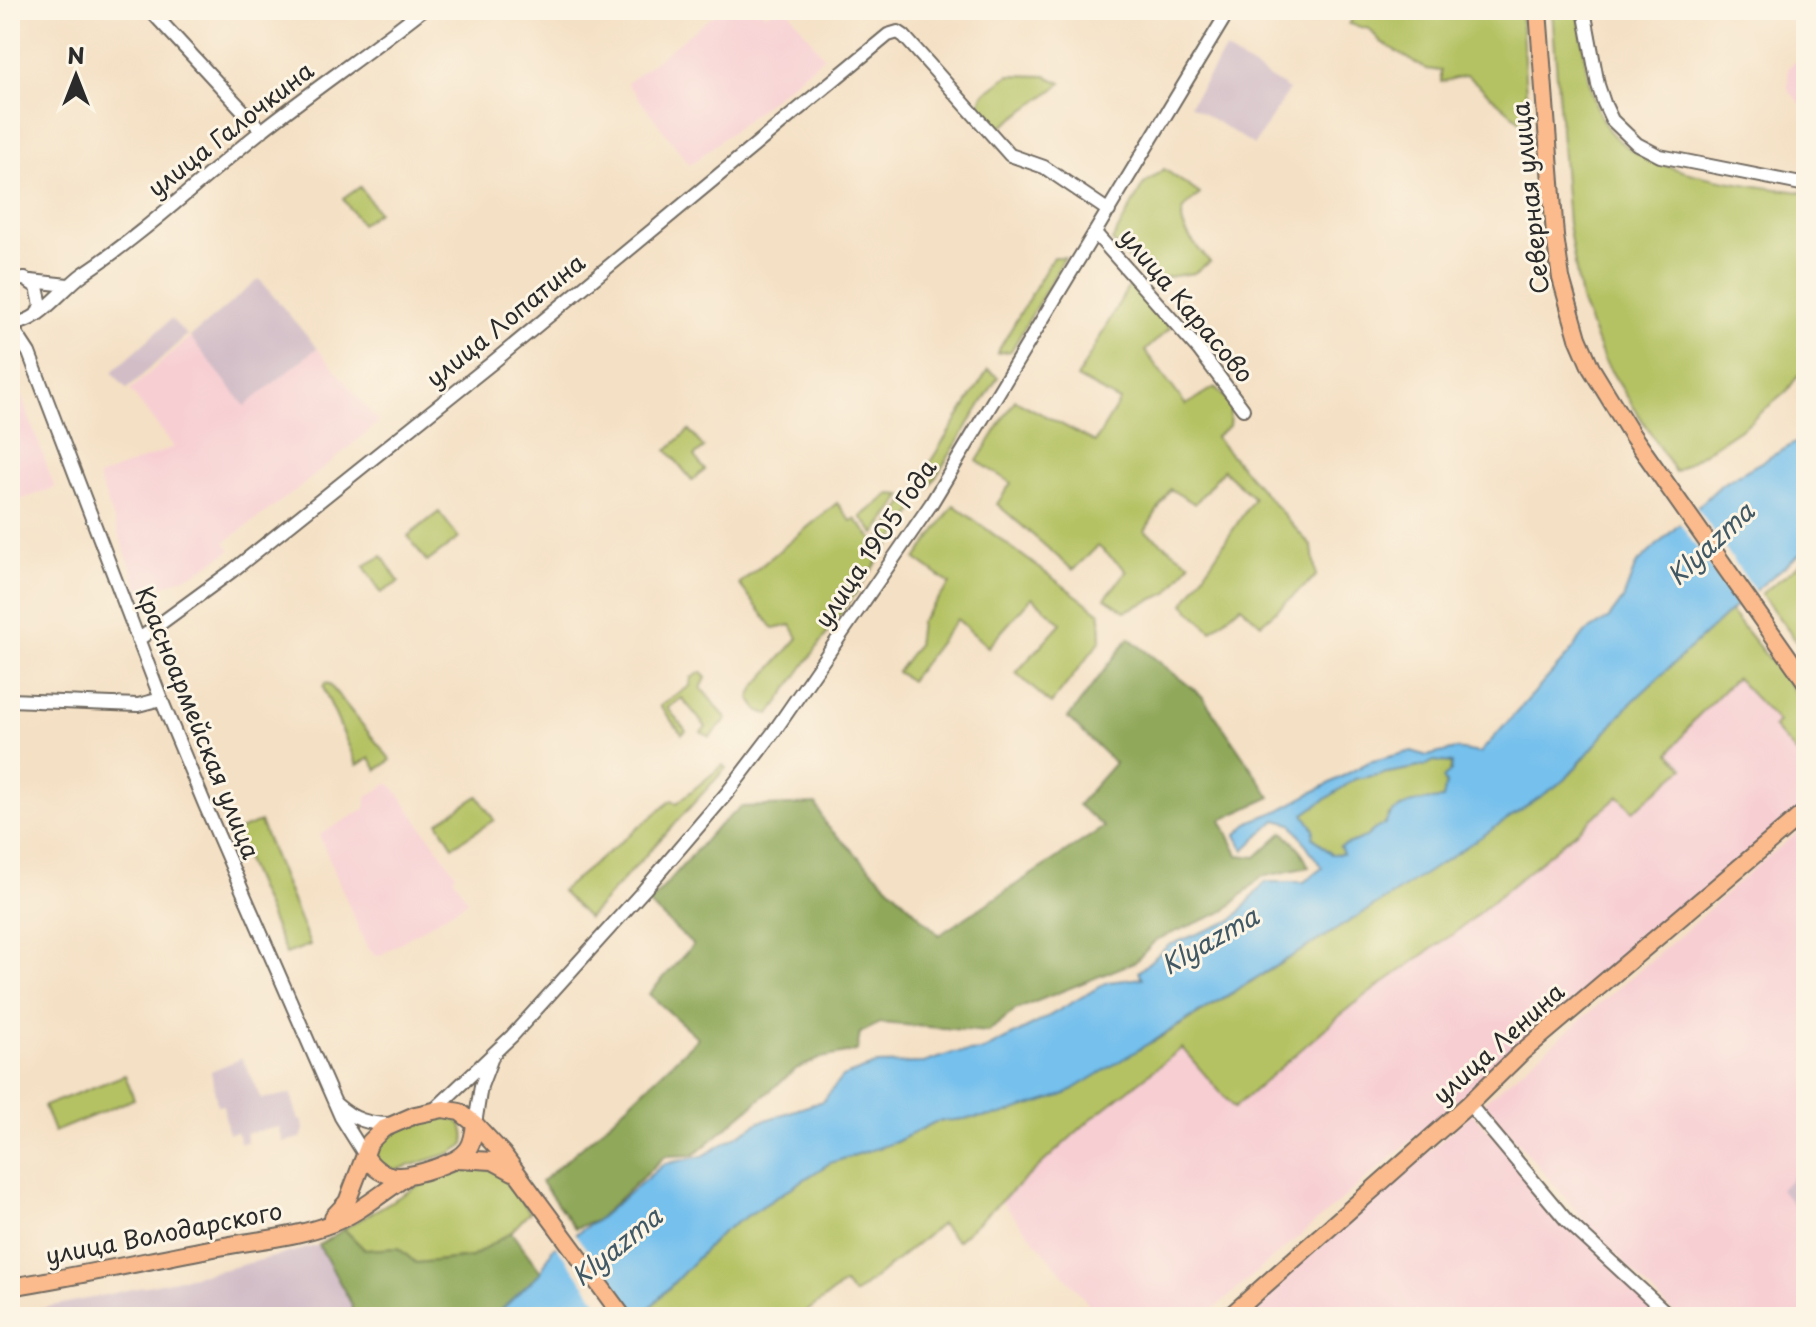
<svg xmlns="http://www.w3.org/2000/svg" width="1816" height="1327" font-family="'Playpen Sans',sans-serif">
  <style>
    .built { fill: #f7cfd3 }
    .industrial { fill: #d2bdc7 }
    .green { fill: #b5c264; stroke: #707648; stroke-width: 2 }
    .forest { fill: #90a85a; stroke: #5e6a42; stroke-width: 2 }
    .water { fill: #74c0ed; stroke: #50768c; stroke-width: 2; fill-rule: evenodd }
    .pier { fill: #f4e0c4 }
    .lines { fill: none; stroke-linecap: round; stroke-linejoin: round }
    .minor-casing { stroke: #716a61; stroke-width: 16 }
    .major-casing { stroke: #716a61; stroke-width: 20 }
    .minor { stroke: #fff; stroke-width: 12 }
    .major { stroke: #fbbb8d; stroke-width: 16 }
    .labels { text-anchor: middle; stroke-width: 6; stroke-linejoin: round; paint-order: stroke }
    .street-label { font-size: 24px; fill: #2b2b2b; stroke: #fcf5e5 }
    .water-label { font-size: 26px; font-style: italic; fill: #415865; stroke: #fcf5e5 }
  </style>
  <rect width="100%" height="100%" fill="#fcf5e5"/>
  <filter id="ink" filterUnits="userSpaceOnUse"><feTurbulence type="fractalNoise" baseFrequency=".0125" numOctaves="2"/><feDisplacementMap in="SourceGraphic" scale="16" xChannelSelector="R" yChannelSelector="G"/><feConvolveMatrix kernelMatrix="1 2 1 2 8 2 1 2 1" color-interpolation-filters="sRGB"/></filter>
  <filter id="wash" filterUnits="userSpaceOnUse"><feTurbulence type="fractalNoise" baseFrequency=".006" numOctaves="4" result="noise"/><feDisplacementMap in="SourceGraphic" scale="32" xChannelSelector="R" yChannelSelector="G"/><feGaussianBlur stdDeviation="1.8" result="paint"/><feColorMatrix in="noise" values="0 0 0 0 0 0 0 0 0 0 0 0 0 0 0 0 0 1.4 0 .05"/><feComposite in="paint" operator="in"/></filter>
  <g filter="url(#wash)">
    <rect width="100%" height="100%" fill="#f4e0c4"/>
    <path class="built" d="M720,10H761L765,15L773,10H788L824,57L690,165L627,83Z
      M1806,51V109L1788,90V68Z
      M190,337L245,406L317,348L378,421L377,424L304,484L225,542L231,550L197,572L141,595L98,477L174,447L130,390Z
      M10,365L55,488L10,503Z
      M1736,678L1778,722L1773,727L1806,764V804L1204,1317H1100L1001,1201L1091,1119L1182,1048L1234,1107L1351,1006L1457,931L1670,754L1694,720Z
      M387,784L392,785L456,874L453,877L468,901L377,957L367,948L319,835L365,809L367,797Z
      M1806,826V1317H1677L1598,1236L1484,1102L1682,934L1754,868Z
      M1472,1113L1660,1317H1240L1327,1241Z"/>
    <path class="industrial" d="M1225,50L1289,90L1254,145L1190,105Z
      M259,279L317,348L245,406L190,337Z
      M171,319L187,335L127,389L112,372Z
      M242,1058L261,1099L291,1094L298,1118L303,1122L304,1130L301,1138L283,1142L279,1127L246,1133L247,1142L240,1143L237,1132L228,1133L223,1105H217L211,1071Z
      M1806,1166V1219L1780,1189Z
      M319,1245L352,1305L351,1317H10V1315L222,1270Z"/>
    <path class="green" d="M1359,10H1521L1528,128L1467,75L1441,82V71L1426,69L1381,42L1369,29L1349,24Z
      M1552,10H1578C1584,47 1586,89 1604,123C1633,175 1751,185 1806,193V365L1786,392L1746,425L1675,472L1604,360L1581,300L1568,224Z
      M1009,75L1046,76L1062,83L995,132L977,112L983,94Z
      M1164,169L1200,194C1195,199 1188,203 1185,208C1173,225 1200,250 1210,262L1194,273L1147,280L1112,241L1143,185Z
      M360,187L378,212L361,224L343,199Z
      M1053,257H1065L1011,351L997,353Z
      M1132,280L1170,328L1145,351L1186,405L1215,387L1231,404L1229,426L1215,437L1312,547L1316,576L1261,624L1241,606L1211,631L1184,604L1254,498L1223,470L1195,504L1170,489L1145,531L1190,563L1168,593L1125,611L1105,598L1127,571L1098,546L1073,570L997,504L1011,483L977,461L1015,400L1095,442L1120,401L1077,378Z
      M988,370L998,377L929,488L917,483Z
      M689,430L704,448L694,456L705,470L692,480L667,450Z
      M890,494L903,495L875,534L861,517Z
      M906,499L915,509L770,714L759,712L750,698L755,687L798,638L791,625L774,629L739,584L837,503L851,521L855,519L878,545Z
      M954,505L1100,613L1101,640L1051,704L1016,673L1061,623L1032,597L988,647L957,619L910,681L897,672L917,645L920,622L950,584L916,559Z
      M439,512L459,538L427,562L408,536Z
      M382,556L399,582L381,593L364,566Z
      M1804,561L1802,622L1806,628V654L1761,594Z
      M1730,611L1791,686L1806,711V764L1773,727L1778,722L1736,678L1694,720L1670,753L1684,768L1633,811L1619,796L1457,931L1351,1006L1234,1108L1182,1048L1091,1119L957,1241L941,1224L854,1295L844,1284L799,1317H641L722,1232L830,1163L896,1142L935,1122L1001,1115L1156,1040L1394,894L1565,780L1629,705Z
      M701,672L706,678L701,688L727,719L710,737L701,732L706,727L682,698L668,708L686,731L682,734L660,706L690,686L691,678Z
      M325,683L329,684L391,760L377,770L370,758L357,765L323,687Z
      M1434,760L1452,763L1443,799L1418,802L1389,815L1385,824L1375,829L1366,837L1340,847L1344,854H1331L1313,837L1314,829L1304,814L1355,779L1425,766Z
      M723,765L726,768L588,918L561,891L672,800L677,803Z
      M478,796L494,820L453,846L438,822Z
      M260,822L310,945L286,954L234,832Z
      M125,1075L134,1099L54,1132L44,1106Z
      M439,1117C459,1117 467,1125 464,1145L451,1153L399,1169L391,1170L378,1161C369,1130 417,1123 439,1117Z
      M476,1168L492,1170L499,1174L530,1212L511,1232L472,1257L416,1263L398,1248L365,1250L344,1229L423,1183Z"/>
    <path class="forest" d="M1129,638L1202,696L1271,797L1221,820L1238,855L1256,857L1283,832L1300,849L1309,867L1261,877L1225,911L1156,940L1135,962L1015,1010L988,1032L880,1023L860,1033L857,1051L821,1058L796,1069L694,1155L665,1156L596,1221L575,1228L541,1182L598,1133L698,1038L649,994L693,945L649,904L713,831L741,807L816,804L826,825L939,935L1104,827L1078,805L1115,763L1068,718Z
      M344,1229L365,1250L398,1248L416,1263L472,1257L511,1232L541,1272L494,1317H351L352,1305L319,1245Z"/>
    <path class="water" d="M1806,437V549L1730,611L1629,705L1565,780L1484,835L1394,894L1064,1095L1001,1115L935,1122L896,1142L830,1163L722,1232L641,1317H494L541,1272L553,1248L596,1221L664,1164L703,1156L760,1122L823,1101L842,1077L877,1064L924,1063L953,1053L982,1051L1035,1024L1108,982L1142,978L1138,972L1169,945L1233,920L1265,882H1304L1322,868L1292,824L1276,820L1244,850L1236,835L1251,821L1278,811L1369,762L1412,751L1427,756L1456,749L1480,753L1569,654L1585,633L1609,618L1623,599L1636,565L1722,484ZM1434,761L1452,763L1451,771L1443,778L1446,784L1443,799C1421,801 1394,802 1385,824L1375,829L1366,837L1340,847L1343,854H1331L1313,837L1314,829L1304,814L1355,779L1425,766Z"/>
    <path class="pier" d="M1695,505L1757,594L1739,609L1678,521Z
      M573,1231L637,1317H609L554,1243Z"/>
  </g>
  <g filter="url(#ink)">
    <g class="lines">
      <g class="minor-casing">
        <path id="minor" d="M150,10L262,131
          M1584,10L1598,85L1604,103L1612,120L1637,144L1660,156L1806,185
          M1095,233L1199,350L1243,409
          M10,280L25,279L37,287L41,305L37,314
          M31,281L68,285
          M10,323C36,327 62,289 83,274C146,232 201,179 260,132C313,90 369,52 422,10
          M10,324L29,353L161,699L205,805L341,1117L366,1157
          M138,640L232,571L492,363L888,35L898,32L904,36L1010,155L1044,167L1109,211
          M10,700L138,705L161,699
          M336,1104C354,1120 368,1124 391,1124
          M1469,1104L1567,1221L1671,1317
          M434,1110L512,1036L644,890L727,793L773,733L931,504L1229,10
          M475,1124L481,1086L492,1057"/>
      </g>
      <g class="major-casing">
        <path id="major" d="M1538,10L1555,236L1561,278L1578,338L1591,368L1632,435L1806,682
          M475,1124L503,1154L623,1317
          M458,1159L493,1161L513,1172
          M333,1217L347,1202L370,1142L383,1129L415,1115L443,1109L460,1112L475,1124C474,1133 473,1142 468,1149C460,1160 447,1163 435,1168C409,1177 383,1184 366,1157
          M10,1287C79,1276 146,1261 214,1248C254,1240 295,1238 333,1223C359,1213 383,1192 406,1177
          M1229,1317L1469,1104L1521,1053L1806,811"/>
      </g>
      <use href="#minor" class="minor"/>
      <use href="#major" class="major"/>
    </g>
  </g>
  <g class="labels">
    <g class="street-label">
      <text transform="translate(231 130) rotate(-38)" y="8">улица Галочкина</text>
      <text transform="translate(1531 198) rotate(-96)" y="8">Северная улица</text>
      <text transform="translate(1186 306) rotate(50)" y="8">улица Карасово</text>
      <text transform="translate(506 321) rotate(-39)" y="8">улица Лопатина</text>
      <text transform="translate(876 544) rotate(-56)" y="8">улица 1905 Года</text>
      <text transform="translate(197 723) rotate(68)" y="8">Красноармейская улица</text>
      <text transform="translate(1499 1044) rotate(-42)" y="8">улица Ленина</text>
      <text transform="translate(164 1234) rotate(-11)" y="8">улица Володарского</text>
    </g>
    <g class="water-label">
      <text transform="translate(1711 544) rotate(-43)" y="9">Klyazma</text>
      <text transform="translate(1210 941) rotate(-30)" y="9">Klyazma</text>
      <text transform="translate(617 1247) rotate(-39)" y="9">Klyazma</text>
    </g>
  </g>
  <rect width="1816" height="1327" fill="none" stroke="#fcf5e5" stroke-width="40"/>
  <g transform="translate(76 76)" stroke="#fcf5e5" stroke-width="6" paint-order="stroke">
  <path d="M0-6L14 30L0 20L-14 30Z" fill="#2b2b2b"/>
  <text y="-12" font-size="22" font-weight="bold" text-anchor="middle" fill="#2b2b2b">N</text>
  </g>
</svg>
